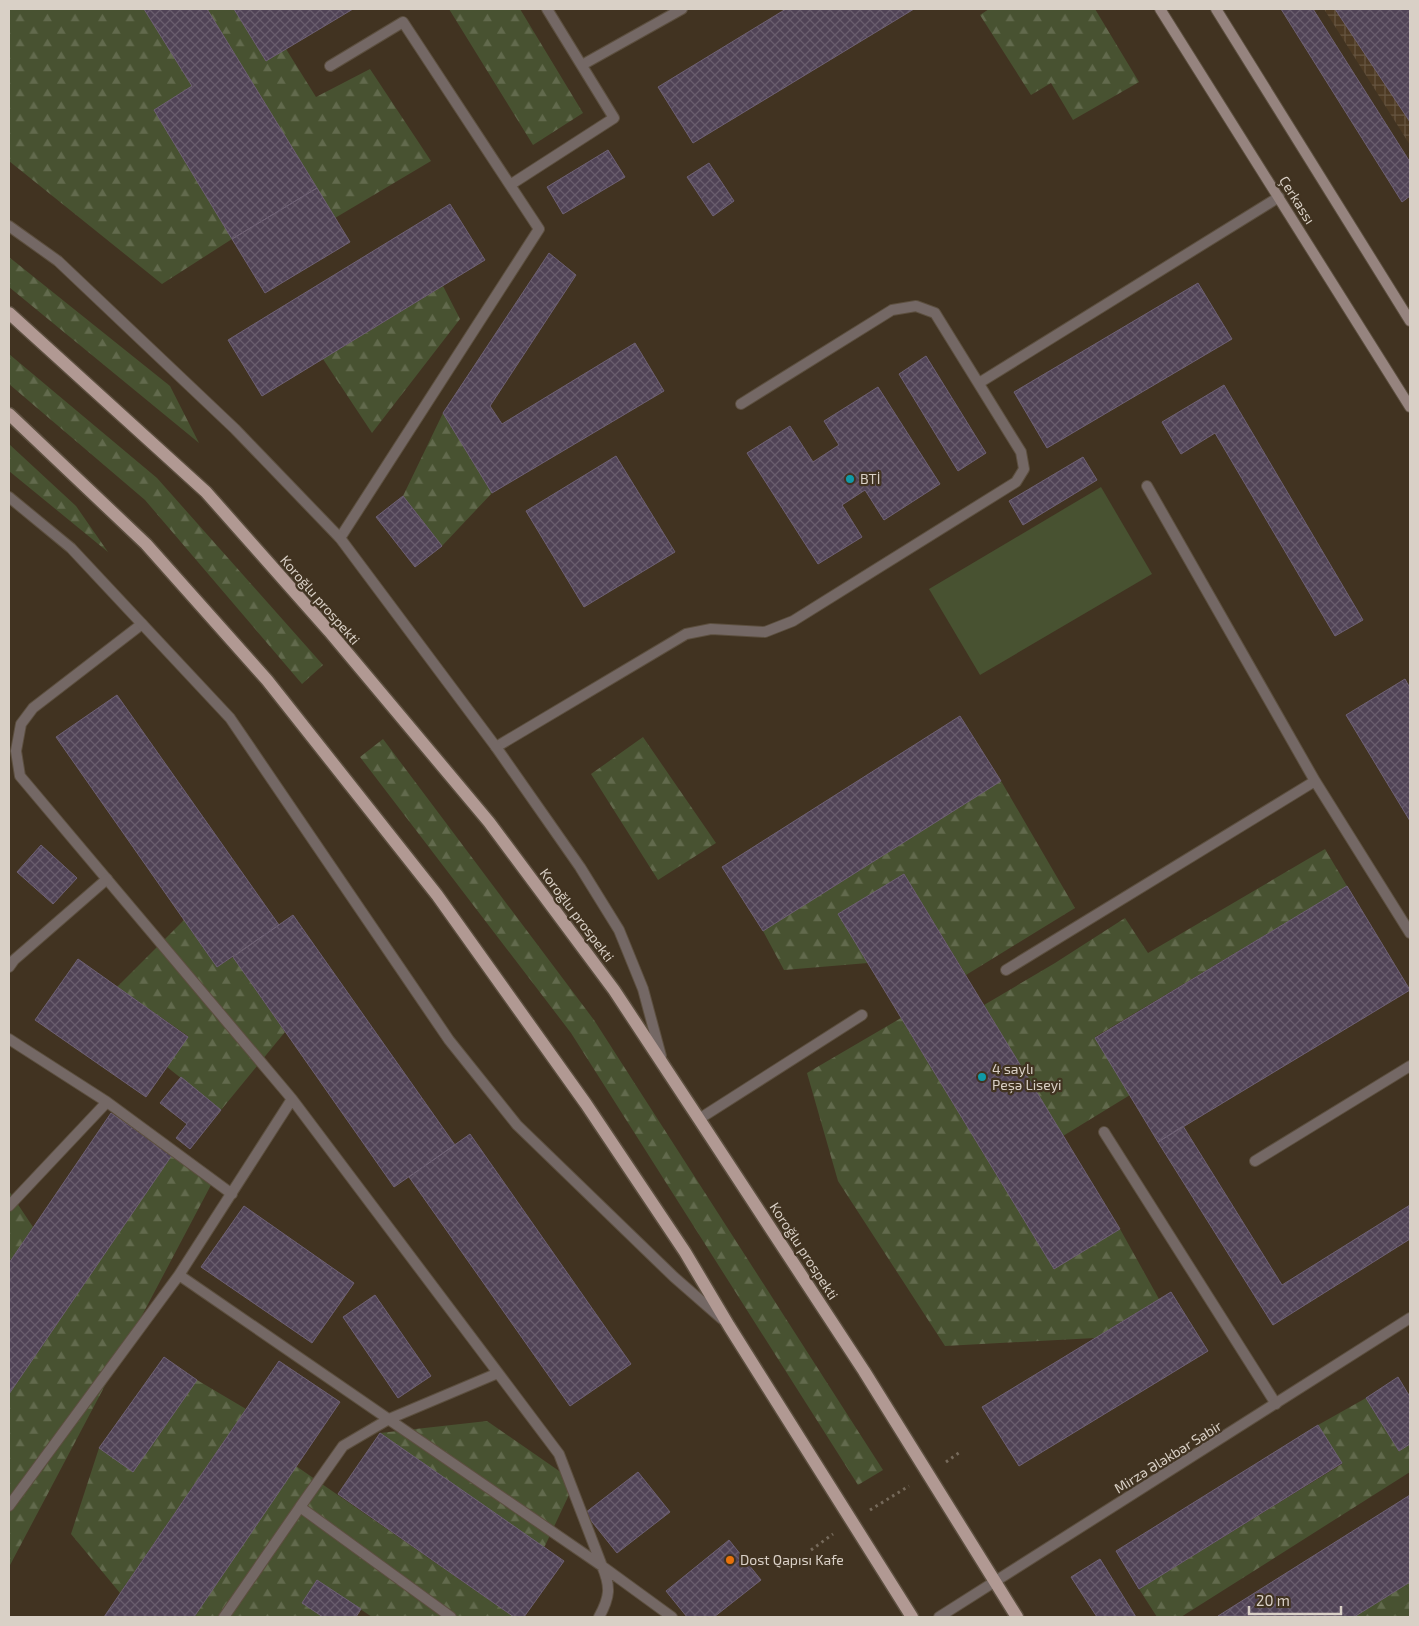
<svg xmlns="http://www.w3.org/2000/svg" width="1419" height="1626" font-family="'Exo 2',sans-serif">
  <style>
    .industrial { fill: url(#industrial-grid) }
    .grass { fill: #485231 }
    .forest { fill: url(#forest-firs) }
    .building { fill: url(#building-cross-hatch); stroke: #6e6174 }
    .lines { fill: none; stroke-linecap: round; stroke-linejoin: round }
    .lane-casing { stroke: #5c4f3f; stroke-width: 12 }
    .street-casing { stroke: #5c4f3f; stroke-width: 12 }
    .secondary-casing { stroke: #5c4f3f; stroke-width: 12 }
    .primary-casing { stroke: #5c4f3f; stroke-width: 15 }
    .path { stroke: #766a5b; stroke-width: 3; stroke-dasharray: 2.5 4; stroke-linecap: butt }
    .lane { stroke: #746865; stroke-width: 10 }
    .street { stroke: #746865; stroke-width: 10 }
    .secondary { stroke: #96847f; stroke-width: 10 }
    .primary { stroke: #b19993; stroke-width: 12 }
    .culture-dot { fill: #0f9aa8; stroke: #413321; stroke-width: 2 }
    .food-dot { fill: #e8710a; stroke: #413321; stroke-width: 2 }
    .labels { text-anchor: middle; stroke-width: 4.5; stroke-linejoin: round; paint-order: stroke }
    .street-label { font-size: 14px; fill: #d9d0c6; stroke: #413321 }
    .poi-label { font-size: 14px; fill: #d9d0c6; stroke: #413321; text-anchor: start }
  </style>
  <defs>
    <pattern id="industrial-grid" width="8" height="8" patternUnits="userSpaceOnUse" patternTransform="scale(1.25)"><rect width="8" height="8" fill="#4d3a23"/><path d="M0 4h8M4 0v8" fill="none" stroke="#665541"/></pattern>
    <pattern id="forest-firs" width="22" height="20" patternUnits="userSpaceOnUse" patternTransform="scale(1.25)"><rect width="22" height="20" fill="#485231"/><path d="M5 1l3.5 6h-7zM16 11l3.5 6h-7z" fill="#626a4d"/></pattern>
    <pattern id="building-cross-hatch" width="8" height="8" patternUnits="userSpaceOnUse" patternTransform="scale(1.25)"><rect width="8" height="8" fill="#504356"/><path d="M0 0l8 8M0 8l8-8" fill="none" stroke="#695d6d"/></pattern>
  </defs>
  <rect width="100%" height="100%" fill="#413321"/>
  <path class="industrial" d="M1324,9H1410V145Z"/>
  <path class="grass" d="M1101,487L1152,574L980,675L929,589Z"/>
  <path class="forest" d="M9,9H144L192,86L154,110L232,239L162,284L9,161Z
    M207,9H234L266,61L286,49L316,97L370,69L431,161L335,218Z
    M449,9H520L583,113L533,145Z
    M989,9H1095L1139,82L1073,120L1051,83L1031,95L980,15Z
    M9,257L170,386L199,443L9,287Z
    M443,286L460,319L372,433L323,359Z
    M9,354L157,478L323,665L302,684L145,500L9,384Z
    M443,413L492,493L442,546L403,496Z
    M9,444L76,506L108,552L9,471Z
    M643,737L716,843L658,880L591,774Z
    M383,739L594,1020L883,1470L858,1485L571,1033L360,757Z
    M1001,781L1075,908L966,975L904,874L838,914L868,963L784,970L763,931Z
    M1325,849L1347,886L1095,1037L1130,1095L1063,1136L984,1005L1055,963L1125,918L1148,953Z
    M184,920L217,967L233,957L285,1032L221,1110L167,1067L188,1036L117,987Z
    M901,1018L1054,1269L1120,1229L1159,1299L1095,1338L945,1346L838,1181L807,1073Z
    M172,1155L211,1185L9,1567V1394Z
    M9,1191L33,1227L9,1263Z
    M197,1380L246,1409L120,1593L71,1534L99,1448L133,1471Z
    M1366,1398L1399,1451L1410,1444V1472L1181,1617H1157L1139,1589L1342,1464L1318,1425Z
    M487,1421L575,1482L544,1548L380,1433Z
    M296,1466L514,1617H372L317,1580L302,1603L323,1617H194Z
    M1410,1582V1617H1354Z"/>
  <path class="building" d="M144,9H207L317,188L232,239L154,110L192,86Z
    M234,9H353L266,61Z
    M786,9H914L693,143L658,87Z
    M1281,9H1313L1410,162V196L1402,202Z
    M1335,9H1410V122Z
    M608,150L625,177L563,214L547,187Z
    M709,163L734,201L713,216L687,177Z
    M317,188L350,242L265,293L232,239Z
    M450,204L485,260L262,396L228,340Z
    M549,253L576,275L490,406L502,424L635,343L664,391L492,493L443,413Z
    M1198,283L1232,339L1047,448L1014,392Z
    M926,356L986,453L958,471L899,374Z
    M1224,385L1363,620L1335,636L1215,433L1181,454L1162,422Z
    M878,387L940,484L884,520L865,490L842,505L862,537L818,564L747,453L790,426L813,462L839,445L824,421Z
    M616,456L675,552L584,607L526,511Z
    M1083,457L1097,480L1023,525L1009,501Z
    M403,496L442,546L415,567L376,517Z
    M1405,679L1410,688V821L1346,715Z
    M117,695L279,925L217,967L56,737Z
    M960,716L1001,781L763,931L722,867Z
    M41,845L77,878L53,904L17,872Z
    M904,874L1120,1229L1054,1269L838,914Z
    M1347,886L1410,990L1158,1142L1095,1038Z
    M293,915L455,1145L394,1187L233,957Z
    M78,959L188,1037L146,1097L35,1020Z
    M181,1077L221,1110L190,1149L176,1138L187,1124L160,1103Z
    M111,1113L172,1155L9,1394V1263Z
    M1183,1126L1282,1285L1410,1205V1239L1273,1325L1158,1142Z
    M470,1134L631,1364L570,1406L409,1177Z
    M244,1206L354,1283L312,1343L201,1267Z
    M1171,1292L1208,1351L1019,1466L982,1407Z
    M375,1295L431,1376L398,1398L343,1317Z
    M164,1357L197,1380L133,1472L99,1448Z
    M279,1361L340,1402L194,1617H104Z
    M1398,1377L1410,1397V1444L1399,1451L1366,1398Z
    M1318,1425L1342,1463L1139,1589L1116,1551Z
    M380,1433L564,1561L524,1617H514L338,1494Z
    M638,1472L670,1512L617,1553L585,1513Z
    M1410,1495V1582L1354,1617L1218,1616Z
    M729,1540L761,1580L714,1617H687L666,1591Z
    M1100,1559L1136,1617H1097L1071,1577Z
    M317,1580L361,1609L356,1617H323L302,1603Z"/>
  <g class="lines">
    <g class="lane-casing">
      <path id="lane" d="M582,65L682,9
        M330,66L403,22L510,185
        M979,383L1279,197
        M1147,486L1315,781L1410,933
        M340,538L539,229L510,185L614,118L547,9
        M142,624L33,708L21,724L16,751L20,776L292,1099
        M496,747L686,634L711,629L765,632L793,621L1016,482L1024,469L1021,452L935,313L916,306L892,310L741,404
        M1006,970L1315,781
        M9,1039L107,1102
        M699,1119L862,1015
        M1104,1132L1276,1404
        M1255,1161L1410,1066
        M9,1206L107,1102L232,1194
        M179,1275L602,1566C611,1587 610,1597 599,1617
        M9,1506L179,1275L292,1099L559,1454L602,1566L672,1617
        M300,1507L343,1446L389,1419L498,1373
        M224,1617L300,1507L451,1617"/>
    </g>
    <g class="street-casing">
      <path id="street" d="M9,226L58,261L235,429L340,538L496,747L580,867L619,930L643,989L661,1056
        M9,497L71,548L230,718L449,1040L517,1125L674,1277L722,1319
        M9,967L14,960L107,879
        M939,1617L1410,1318"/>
    </g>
    <g class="secondary-casing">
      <path id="secondary" d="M1160,9L1410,407
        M1216,9L1410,321"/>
    </g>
    <g class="primary-casing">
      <path id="primary" d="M9,313L206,492L329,631L489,822L614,990L699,1119L864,1371L1017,1617
        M9,414L146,544L267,680L437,895L586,1104L685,1252L729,1326L912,1617"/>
    </g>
    <path class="path" d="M946,1462L960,1452
      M870,1510L909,1486
      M811,1550L833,1534"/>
    <use href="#lane" class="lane"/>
    <use href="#street" class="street"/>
    <use href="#secondary" class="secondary"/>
    <use href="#primary" class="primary"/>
  </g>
  <g class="culture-dot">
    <circle cx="850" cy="479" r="5"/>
    <circle cx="982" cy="1077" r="5"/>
  </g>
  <circle class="food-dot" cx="730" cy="1560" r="5"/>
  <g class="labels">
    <g class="street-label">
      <text transform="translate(1297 200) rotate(58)" y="5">Çerkassı</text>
      <text transform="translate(320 600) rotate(49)" y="5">Koroğlu prospekti</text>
      <text transform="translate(577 915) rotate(53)" y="5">Koroğlu prospekti</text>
      <text transform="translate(804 1251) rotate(57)" y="5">Koroğlu prospekti</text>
      <text transform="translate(1168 1457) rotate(-32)" y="5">Mirzə Ələkbər Sabir</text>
    </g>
    <g class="poi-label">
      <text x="860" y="484">BTİ</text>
      <text x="992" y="1074">4 saylı<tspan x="992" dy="16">Peşə Liseyi</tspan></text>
      <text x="740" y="1565">Dost Qapısı Kafe</text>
    </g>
  </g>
  <rect width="1419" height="1626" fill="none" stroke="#d9d0c6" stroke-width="20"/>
  <path d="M1249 1606v8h92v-8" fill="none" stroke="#d9d0c6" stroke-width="2.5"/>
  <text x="1256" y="1606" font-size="15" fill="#d9d0c6" stroke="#413321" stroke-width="4" paint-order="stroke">20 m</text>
</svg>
